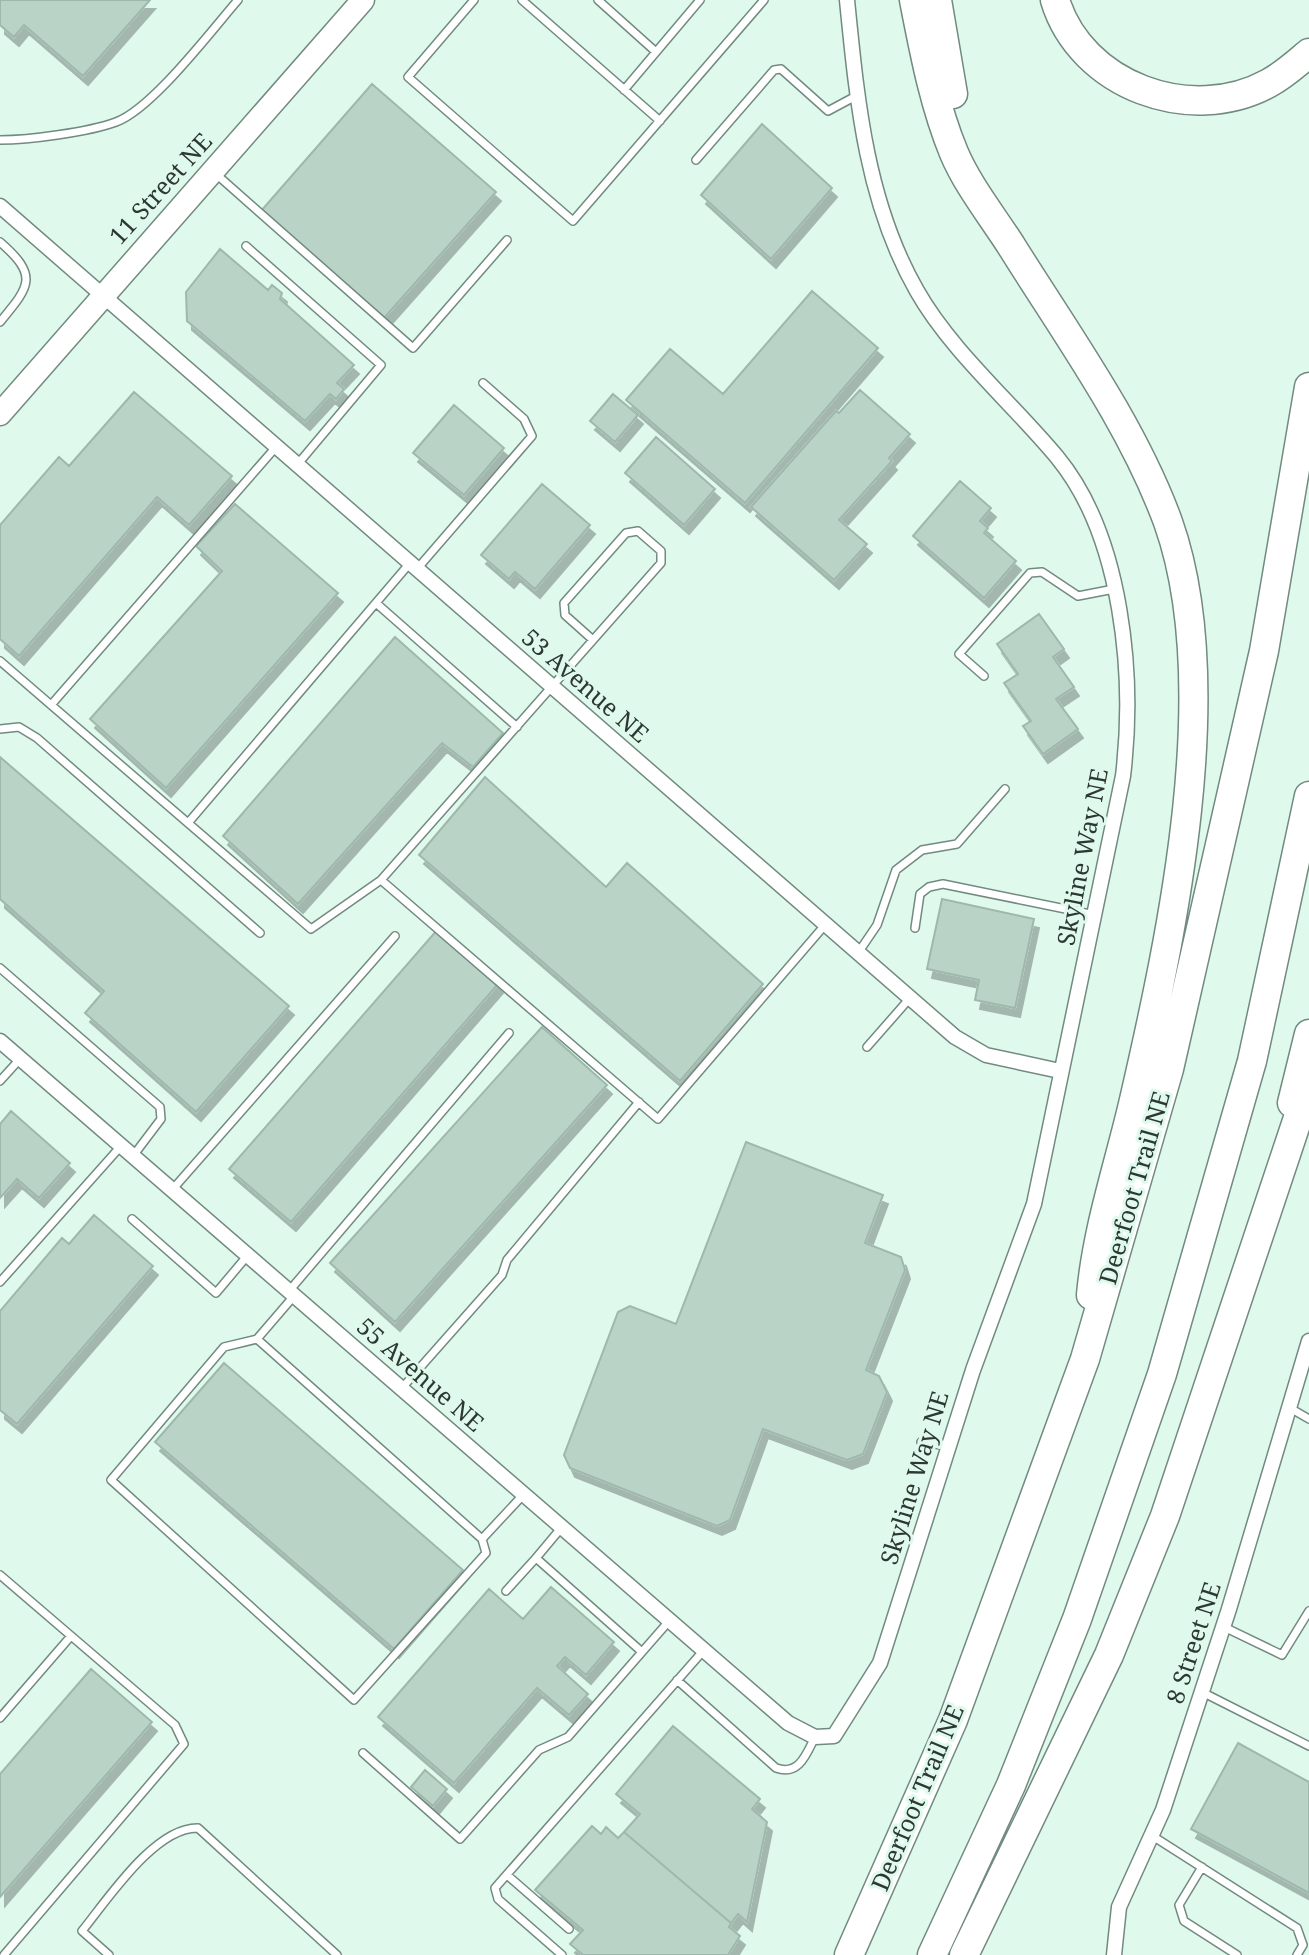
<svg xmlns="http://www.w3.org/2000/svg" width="1309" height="1955" font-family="'Noto Serif',serif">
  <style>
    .building { fill: #bad3c7; stroke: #9fb8ac; stroke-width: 2; filter: url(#shadow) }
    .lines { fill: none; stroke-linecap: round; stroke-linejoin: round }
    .lane-casing { stroke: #728a7f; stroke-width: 10 }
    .street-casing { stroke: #728a7f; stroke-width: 17 }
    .secondary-casing { stroke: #728a7f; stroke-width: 25 }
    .highway-casing { stroke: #728a7f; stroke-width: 31 }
    .lane { stroke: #fff; stroke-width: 7 }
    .street { stroke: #fff; stroke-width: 14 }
    .secondary { stroke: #fff; stroke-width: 22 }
    .highway { stroke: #fff; stroke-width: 28 }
    .labels { text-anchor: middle; stroke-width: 6; stroke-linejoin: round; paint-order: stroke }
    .street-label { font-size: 24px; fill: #2e3833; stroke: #dffaed }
  </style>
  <defs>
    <filter id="shadow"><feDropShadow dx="5" dy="9" stdDeviation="0" flood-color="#0004"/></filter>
  </defs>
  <rect width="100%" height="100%" fill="#dffaed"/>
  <path class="building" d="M0,0H150L83,76L24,25L14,37L0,25Z
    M372,84L496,192L384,318L261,211Z
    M762,124L832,188L771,259L701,195Z
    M220,249L268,290L272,285L282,293L280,299L354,365L337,383L344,389L336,399L330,394L305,421L187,321L186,292Z
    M812,291L878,348L745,503L626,400L670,349L723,394Z
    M860,390L910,434L889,458L892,461L839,520L867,544L834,580L751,507L836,411L839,413Z
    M134,392L232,476L189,525L157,497L19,656L0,639V525L59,457L69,466Z
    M613,394L638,415L615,442L590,421Z
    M454,405L504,448L464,495L413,453Z
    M656,437L715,489L684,525L625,473Z
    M960,481L991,508L980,521L988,528L984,533L1016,561L984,598L913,536Z
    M542,484L590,525L535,589L515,572L509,579L481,555Z
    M235,504L338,593L166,788L90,719L222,571L196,546Z
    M1039,614L1064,649L1053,657L1074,687L1056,699L1078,729L1043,754L1023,726L1031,721L1004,683L1018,674L997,644Z
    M395,637L503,733L473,767L442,743L298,904L223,836Z
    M0,757L289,1006L196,1112L85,1013L104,991L0,899Z
    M485,777L606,887L627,863L763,984L680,1081L419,855Z
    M942,899L1034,919L1015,1008L975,1000L979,980L927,969Z
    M438,929L498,984L291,1222L229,1169Z
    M542,1027L607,1085L395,1322L330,1263Z
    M11,1111L70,1163L39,1198L17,1179L0,1198V1124Z
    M746,1142L883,1195L865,1243L901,1257L905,1270L866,1370L879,1376L887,1392L863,1454L847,1460L763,1429L730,1520L717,1526L570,1468L564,1455L618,1312L630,1306L676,1324Z
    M94,1215L153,1266L17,1424L0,1410V1311L62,1238L69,1244Z
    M224,1363L463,1570L394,1649L155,1442Z
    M551,1587L614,1642L586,1675L565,1657L557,1666L588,1694L569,1715L537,1688L454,1783L378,1717L489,1589L523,1619Z
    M91,1669L152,1722L0,1897V1774Z
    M673,1726L760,1799L752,1809L767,1822L747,1922L738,1914L731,1923L624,1832L640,1814L616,1794Z
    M1238,1743L1309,1782V1893L1191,1829Z
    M425,1770L447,1789L433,1806L411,1787Z
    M592,1826L601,1834L606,1827L618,1838L624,1832L731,1923L729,1927L740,1936L728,1955H583L570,1944L583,1930L535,1890Z"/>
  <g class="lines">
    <g class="lane-casing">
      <path id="lane" d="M474,0L408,77L573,221L764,0
        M522,0L660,121
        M598,0L656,52
        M624,90L700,0
        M0,140C29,140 89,132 116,122C152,109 211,31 238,0
        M696,160L774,70L781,69L828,111L856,96
        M216,174L413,348L507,240
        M0,242C39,276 30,286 0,322
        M246,246L381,365L297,465
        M417,569L532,436L524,419L483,383
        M376,603L517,727
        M0,661L311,929L381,880L661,563V551L638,531L626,533L564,603L565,615L593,640
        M984,676L959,654L1030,573L1042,572L1078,596L1114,589
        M51,705L276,447
        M0,729L19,727L37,738L260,933
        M188,823L410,563
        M381,880L658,1119L825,925
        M915,928L920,894L929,887L943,884L1095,915
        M858,953L877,925L896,870L922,850L957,844L1005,789
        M0,968L160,1107L161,1119L133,1156
        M867,1047L910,998
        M0,1081L20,1059
        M172,1190L395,936
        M132,1219L216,1293L248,1255
        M0,1282L121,1146
        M289,1291L509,1033
        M294,1296L257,1339L224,1347L111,1480L354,1700L486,1553L482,1539L524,1494
        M257,1339L482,1539
        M402,1388L502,1275L507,1260L639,1102
        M1290,1408L1309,1419
        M921,1442L948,1446
        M562,1527L536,1558L642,1652L670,1620
        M0,1575L175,1725L184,1744L4,1955
        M506,1591L536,1558
        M1224,1627L1282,1655L1309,1611
        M677,1680L776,1768C799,1776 806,1755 815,1737
        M1202,1692L1309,1746
        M0,1718L71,1636
        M363,1753L460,1839L539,1750L568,1737L642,1652
        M1151,1835L1297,1928L1303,1945L1297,1955
        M1202,1867L1179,1905L1184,1921L1237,1955
        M507,1875L569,1929
        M109,1955L82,1931C108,1899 155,1827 198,1828L337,1955
        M562,1955L498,1899L495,1888L704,1650"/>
    </g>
    <g class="street-casing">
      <path id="street" d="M0,206L955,1037L986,1055L1060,1071
        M0,1041L788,1723L815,1737L834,1736L880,1663L973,1370L1034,1204L1123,776C1135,677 1123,537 1057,457C1013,404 951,351 917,291C866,202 857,100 847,0
        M1114,1955L1119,1907L1163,1810L1229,1609L1309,1341"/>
    </g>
    <g class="secondary-casing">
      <path id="secondary" d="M0,414L363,0"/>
    </g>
    <g class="highway-casing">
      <path id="highway" d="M914,0C924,51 934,105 954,153C968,186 993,217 1012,247C1067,335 1132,424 1168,522C1226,685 1172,935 1134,1100C1119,1165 1097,1228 1091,1295
        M937,0L953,94
        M1055,0C1081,86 1191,126 1269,83C1284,75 1296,64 1309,53
        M1292,1103L1309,1034
        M849,1955L953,1720L1085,1359L1169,1069L1264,651L1309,387
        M932,1955L1011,1785L1077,1619L1162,1374L1252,1061L1309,796
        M964,1955L1109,1655L1165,1516L1309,1085"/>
    </g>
    <use href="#lane" class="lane"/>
    <use href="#street" class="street"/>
    <use href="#secondary" class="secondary"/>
    <use href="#highway" class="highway"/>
  </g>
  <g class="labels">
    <g class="street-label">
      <text transform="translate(161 189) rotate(-48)" y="8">11 Street NE</text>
      <text transform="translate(585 686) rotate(41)" y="8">53 Avenue NE</text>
      <text transform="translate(1083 857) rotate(-79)" y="8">Skyline Way NE</text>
      <text transform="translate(1135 1188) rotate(-74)" y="8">Deerfoot Trail NE</text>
      <text transform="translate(420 1375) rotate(41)" y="8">55 Avenue NE</text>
      <text transform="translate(915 1478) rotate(-73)" y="8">Skyline Way NE</text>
      <text transform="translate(1194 1643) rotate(-72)" y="8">8 Street NE</text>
      <text transform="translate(918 1798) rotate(-67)" y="8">Deerfoot Trail NE</text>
    </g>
  </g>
</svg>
